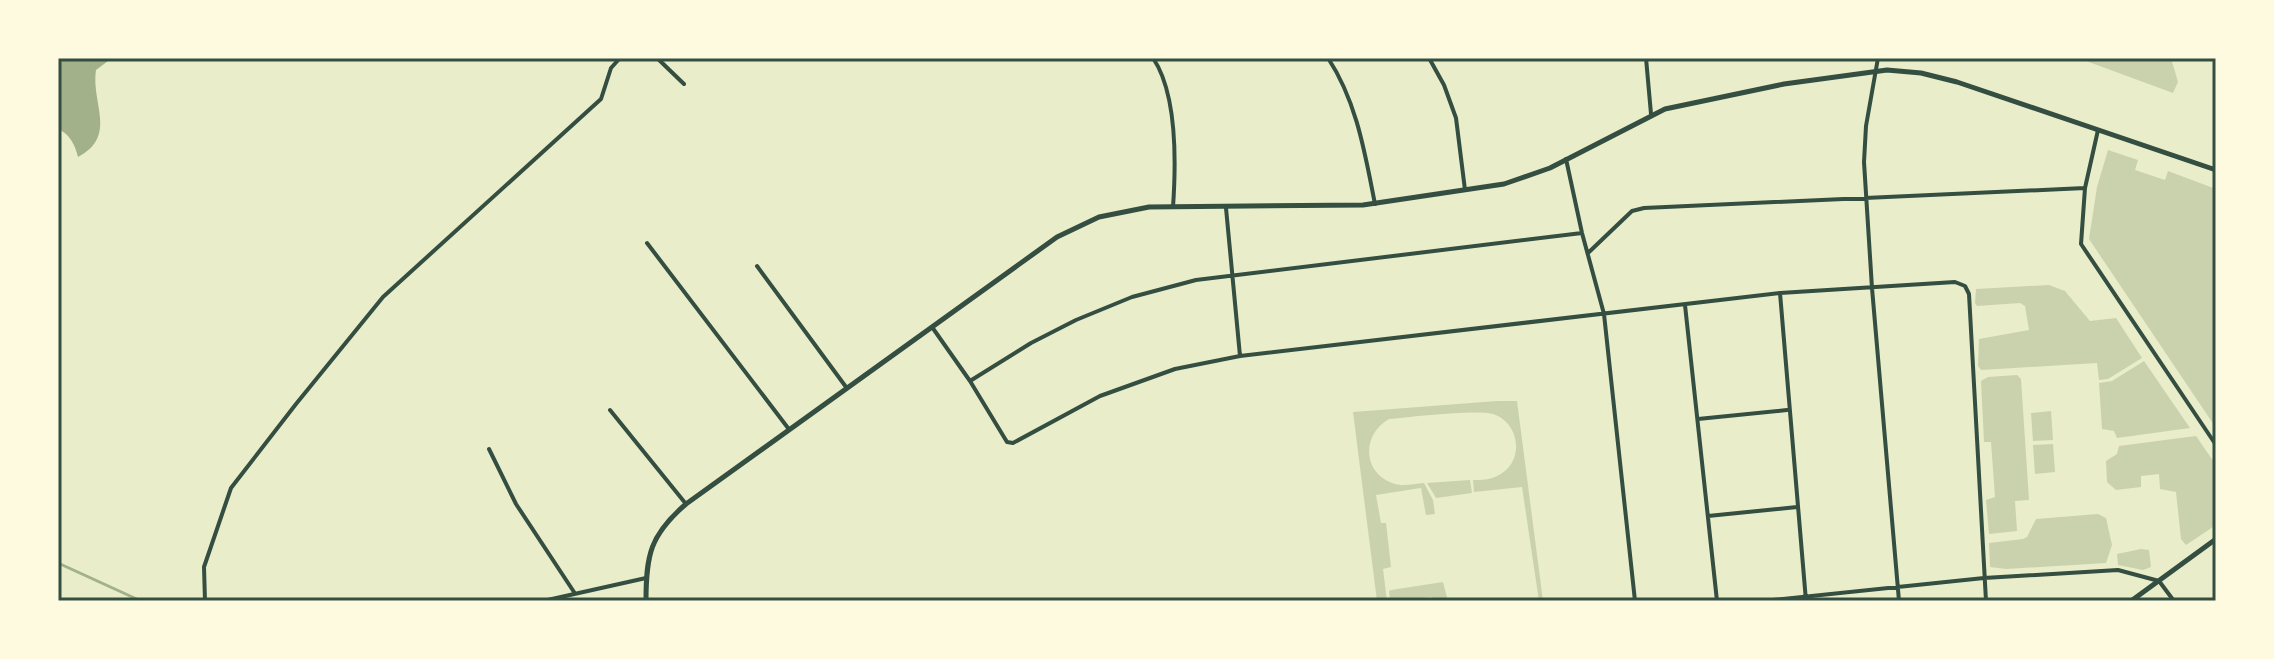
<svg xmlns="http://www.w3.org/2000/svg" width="2274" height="659" font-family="'PT Sans Narrow',sans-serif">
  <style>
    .green { fill: #cad2ad }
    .water { fill: #a3b18a }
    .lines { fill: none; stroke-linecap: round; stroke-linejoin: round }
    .stream { stroke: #a3b18a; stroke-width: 3 }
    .minor { stroke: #344e41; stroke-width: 4 }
    .tertiary { stroke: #344e41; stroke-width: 5 }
    .neatline { fill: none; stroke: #344e41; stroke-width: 3 }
  </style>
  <rect width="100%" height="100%" fill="#e9edc9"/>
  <path class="green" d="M2078,58H2171L2178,82L2173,93Z
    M2108,150L2138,160L2135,170L2165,180L2168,171L2216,189V428L2089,239L2097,187Z
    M2049,285L2065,291L2090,321L2116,318L2142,358L2108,379L2099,380L2097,363L1981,370L1978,366L1979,339L2029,330L2025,306L2020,303L1977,306L1975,303L1976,289Z
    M2144,361L2190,428L2117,438L2114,431L2102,429L2099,383L2112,381Z
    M2017,375L2021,379L2029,500L2015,501L2017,531L1989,534L1986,500L1995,497L1991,442H1984L1981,381L1988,377Z
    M1497,401H1517L1543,601H1539L1522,487L1474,492L1473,480C1481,480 1490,480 1497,476C1525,464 1521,423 1493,414C1479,409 1408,417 1389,419C1362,434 1362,472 1392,483C1402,487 1413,484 1424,483L1433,500L1435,514L1426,515L1421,488L1376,495L1381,523H1386L1391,567L1383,569L1387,601H1377L1353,412Z
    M2051,411L2053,440L2033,441L2031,413Z
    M2196,436L2216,465V525L2186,545L2181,539L2176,492L2160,489L2159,474L2141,476V487L2116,490L2107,482L2106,461L2117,454L2119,446Z
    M2053,444L2055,472L2035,474L2033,445Z
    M1470,480L1472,493L1436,498L1427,483Z
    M2098,514L2106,518L2112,545L2106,563L2006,569L1990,567L1989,543L2023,539L2027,537L2036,519Z
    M2141,549L2149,550L2151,567L2143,570L2118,565L2117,554Z
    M1443,582L1448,601H1433L1432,597L1390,601L1389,591L1391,590Z"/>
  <path class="water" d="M58,58H112L96,70C91,104 118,136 78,157C75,145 70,134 58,129Z"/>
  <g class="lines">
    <path class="stream" d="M58,563L141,601"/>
    <path class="minor" d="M657,58L684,84
      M1153,58C1178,95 1176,164 1173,207
      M1328,58C1357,102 1365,154 1375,204
      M1429,58L1444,85L1456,118L1465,190
      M1646,58L1651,114
      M1878,58L1866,126L1864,162L1872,288L1899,601
      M2098,130L2085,188L2081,244L2216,445
      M1566,159L1582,233L1604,314L1635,601
      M1226,208L1240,356
      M647,243L788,428
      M1588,253L1632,211L1644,208L2085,188
      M757,266L846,387
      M1780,293L1806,601
      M1685,305L1717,601
      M932,327L970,381L1007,442L1013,443L1100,396L1175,369L1240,356L1780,293L1955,282L1965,286L1969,294L1986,601
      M970,381L1031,343L1076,320L1132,297L1196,280L1582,233
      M610,410L686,504
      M1698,419L1787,410
      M489,449L516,504L574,592
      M1708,516L1797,507
      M205,601L204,567L231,488L296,404L383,297L601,99L611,68L620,58
      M543,601L646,578
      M1763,601L1984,578L2118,570L2159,581L2174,601"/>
    <path class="tertiary" d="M646,601C646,555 650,535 686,504L1057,237L1099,217L1149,207L1363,205L1504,184L1550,168L1665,109L1784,84L1887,70L1921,73L1957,82L2216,170
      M2131,601L2216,539"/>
  </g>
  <rect width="2274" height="659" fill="none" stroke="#fefae0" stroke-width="120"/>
  <rect x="60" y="60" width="2154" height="539" class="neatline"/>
</svg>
